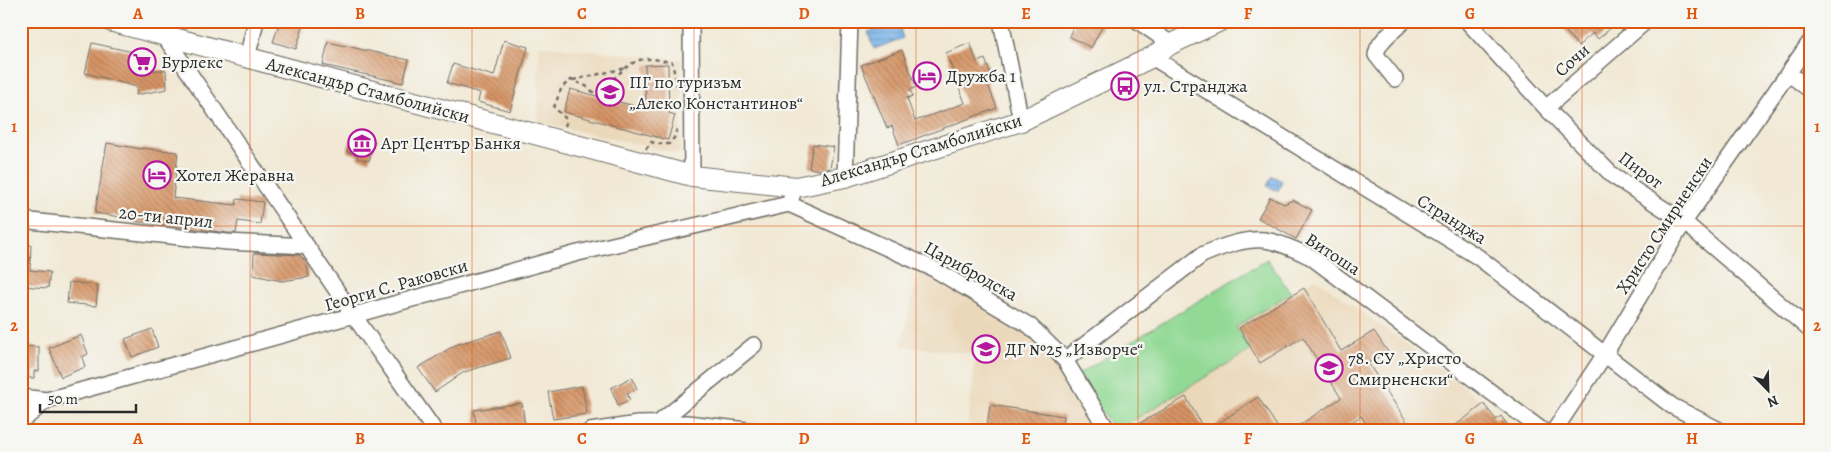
<svg xmlns="http://www.w3.org/2000/svg" width="1831" height="452" font-family="Alegreya,serif">
  <style>
    .built { fill: #ebd8ba }
    .green { fill: #91d994; stroke: #5e8260 }
    .water { fill: url(#water-rules); stroke: #526f8a }
    .building { fill: url(#building-back-hatch) }
    .lines { fill: none; stroke-linecap: round; stroke-linejoin: round }
    .street-casing { stroke: #706e66; stroke-width: 18 }
    .secondary-casing { stroke: #706e66; stroke-width: 22 }
    .path { stroke: #706e66; stroke-width: 2.5; stroke-dasharray: 4 4; stroke-linecap: butt }
    .street { stroke: #fff; stroke-width: 15 }
    .secondary { stroke: #fff; stroke-width: 20 }
    .grid { fill: none; stroke: #df570e; stroke-width: 1; stroke-opacity: 0.55 }
    .labels { text-anchor: middle; stroke-width: 4.5; stroke-linejoin: round; paint-order: stroke }
    .street-label { font-size: 18px; fill: #2b2b2b; stroke: #f6f6f2 }
    .poi-label { font-size: 18px; fill: #2b2b2b; stroke: #f6f6f2; text-anchor: start }
    .neatline { fill: none; stroke: #df570e; stroke-width: 2 }
    .grid-label { font-size: 16px; text-anchor: middle; font-weight: bold; fill: #df570e }
  </style>
  <defs>
    <pattern id="water-rules" width="6" height="5" patternUnits="userSpaceOnUse" patternTransform="scale(1.25)"><rect width="6" height="5" fill="#79b3ea"/><path d="M0 2.5h6" fill="none" stroke="#6392be"/></pattern>
    <pattern id="building-back-hatch" width="6" height="6" patternUnits="userSpaceOnUse" patternTransform="scale(1.25)"><rect width="6" height="6" fill="#d69465"/><path d="M-1 5l2 2M0 0l6 6M5-1l2 2" fill="none" stroke="#ae7953"/></pattern>
  </defs>
  <rect width="100%" height="100%" fill="#f6f6f2"/>
  <filter id="ink" filterUnits="userSpaceOnUse"><feTurbulence type="fractalNoise" baseFrequency=".02" numOctaves="2"/><feDisplacementMap in="SourceGraphic" scale="10" xChannelSelector="R" yChannelSelector="G"/><feConvolveMatrix kernelMatrix="1 2 1 2 8 2 1 2 1" color-interpolation-filters="sRGB"/></filter>
  <filter id="wash" filterUnits="userSpaceOnUse"><feTurbulence type="fractalNoise" baseFrequency=".0096" numOctaves="4" result="noise"/><feDisplacementMap in="SourceGraphic" scale="20" xChannelSelector="R" yChannelSelector="G"/><feGaussianBlur stdDeviation="1.12" result="paint"/><feColorMatrix in="noise" values="0 0 0 0 0 0 0 0 0 0 0 0 0 0 0 0 0 1.4 0 .05"/><feComposite in="paint" operator="in"/></filter>
  <g filter="url(#wash)">
    <rect width="100%" height="100%" fill="#f1e9d5"/>
    <path class="built" d="M539,45L682,60L681,154L538,122Z
      M920,267L1021,322L1048,352L1103,431H967L976,354L901,346Z
      M1315,278L1463,386L1517,431H1117L1250,350L1236,327Z"/>
    <path class="green" d="M1267,259L1291,293L1236,327L1251,350L1115,431L1077,375Z"/>
    <path class="water" d="M893,21H901L903,27L900,29L903,38L874,49L868,32L893,23Z
      M1272,176L1282,181L1278,191L1267,186Z"/>
    <g id="blocks">
      <path class="building" d="M280,21H305L296,49L273,42Z
        M1076,21H1105L1091,48L1069,36Z
        M1557,21H1619L1598,39L1593,33L1578,46Z
        M504,40L528,47L510,111L478,102L480,93L447,83L453,64L494,76Z
        M328,42L409,60L403,83L323,65Z
        M92,43L151,56L146,70H166L167,89L136,95L137,87L85,73Z
        M970,43L977,62L985,59L993,80L987,82L997,108L899,145L892,126L887,128L861,65L902,50L916,87L910,90L913,96L907,98L915,121L965,103L946,53Z
        M668,64L669,113L675,115L668,140L564,112L570,89L646,109L645,65Z
        M352,135L375,141L369,161L357,158L358,155L347,152Z
        M107,143L142,149V148L178,152L173,198L236,205L237,199L263,202L260,224L238,221L236,233H228L133,221V219L95,213Z
        M813,144L834,147L830,168L819,170L809,168Z
        M1270,197L1284,204L1293,200L1312,210L1296,239L1258,218Z
        M21,245H31L30,270L50,272L48,288L21,286Z
        M254,253L299,255L306,262L309,277L282,281L253,275Z
        M69,282L98,285L96,306L67,303Z
        M1304,288L1341,351L1374,331L1388,352L1368,363L1413,431H1370L1361,416L1338,431H1290L1341,398L1303,337L1260,363L1239,328Z
        M152,329L158,347L132,357L125,339Z
        M501,331L511,358L464,372L435,392L418,368L455,345Z
        M81,335L88,354L82,357L85,367L61,377L49,348Z
        M21,346L39,347V371H34V378H21Z
        M632,377L637,389L627,393L630,400L618,405L611,388Z
        M582,386L587,414L553,419L548,392Z
        M1186,397L1205,431H1126Z
        M1258,397L1280,431H1207Z
        M522,403L525,427L501,431H477L474,410Z
        M1484,404L1496,420L1501,416L1512,431H1448Z
        M990,405L1064,416L1062,431H1010L987,427Z"/>
    </g>
  </g>
  <g filter="url(#ink)">
    <use href="#blocks" fill-opacity="0" stroke="#706e66" stroke-width="1"/>
    <g class="lines">
      <g class="street-casing">
        <path id="street" d="M691,21L692,176
          M1001,21L1021,121
          M1138,21L1171,44
          M1467,21L1546,108L1613,176L1684,222L1810,330
          M165,37L354,316L435,431
          M1152,57L1478,257L1672,406L1721,431
          M247,58L256,21
          M1788,73L1810,90
          M1395,79L1376,55C1378,40 1394,31 1404,21
          M1546,108L1646,21
          M845,177L850,21
          M792,196L789,204L934,269L1030,326L1065,360L1108,431
          M21,220L227,242L307,246
          M1065,360L1202,255C1221,247 1249,236 1270,241C1284,244 1298,251 1311,257L1543,431
          M21,397L47,400
          M21,422L47,400L578,253L789,204
          M655,426L754,345
          M590,431L638,424L687,423L755,431
          M1554,431L1605,354L1684,222L1810,42"/>
      </g>
      <g class="secondary-casing">
        <path id="secondary" d="M110,21L692,176L796,187L845,177L1021,121L1152,57L1171,44L1220,21"/>
      </g>
      <path class="path" d="M573,80L626,68
        M565,126L567,120L554,107L562,87L571,80L586,86L598,96C609,84 624,65 640,60C650,57 662,61 672,62L677,86
        M646,149L651,142L659,144H669L674,138L677,129"/>
      <use href="#street" class="street"/>
      <use href="#secondary" class="secondary"/>
    </g>
  </g>
  <path class="grid" d="M250,21V431M472,21V431M694,21V431M916,21V431M1138,21V431M1360,21V431M1582,21V431M21,226H1810"/>
  <defs>
    <g id="supermarket-ring" transform="scale(1.4375)"><circle r="9.5" fill="#f6f6f2" stroke="#b5179e" stroke-width="1.5"/><path d="M-6-5.5h2.5l.6 2H6L4.5 2H-2.5L-4.4-4H-6ZM-1.5 3.2a1.3 1.3 0 1 0 .1 0ZM3 3.2a1.3 1.3 0 1 0 .1 0Z" fill="#b5179e"/></g>
    <g id="hotel-ring" transform="scale(1.4375)"><circle r="9.5" fill="#f6f6f2" stroke="#b5179e" stroke-width="1.5"/><path d="M-6-4.5h1.5V1H6V5H4.5V3h-9V5H-6ZM-4 0a1.8 1.8 0 1 1 3.6 0ZM.5 0V-2.5h3Q6-2.5 6 0Z" fill="#b5179e"/></g>
    <g id="bus-ring" transform="scale(1.4375)"><circle r="9.5" fill="#f6f6f2" stroke="#b5179e" stroke-width="1.5"/><path d="M-5-6H5V4H4V6H2V4H-2V6H-4V4H-5ZM-3.5-4V0h7V-4ZM-3.5 1.2v1.5H-2V1.2ZM2 1.2v1.5H3.5V1.2Z" fill="#b5179e"/></g>
    <g id="school-ring" transform="scale(1.4375)"><circle r="9.5" fill="#f6f6f2" stroke="#b5179e" stroke-width="1.5"/><path d="M0-5L7-2L0 1L-7-2ZM-4 1L0 2.5L4 1V4Q0 6-4 4Z" fill="#b5179e"/></g>
    <g id="museum-ring" transform="scale(1.4375)"><circle r="9.5" fill="#f6f6f2" stroke="#b5179e" stroke-width="1.5"/><path d="M0-6L6-3V-2H-6V-3ZM-5-1h2V3h-2ZM-1-1h2V3h-2ZM3-1h2V3H3ZM-6 4H6V6H-6Z" fill="#b5179e"/></g>
  </defs>
  <g fill-rule="evenodd">
    <use href="#supermarket-ring" x="142" y="62"/>
    <use href="#hotel-ring" x="927" y="76"/>
    <use href="#bus-ring" x="1125" y="86"/>
    <use href="#school-ring" x="610" y="92"/>
    <use href="#museum-ring" x="362" y="143"/>
    <use href="#hotel-ring" x="157" y="175"/>
    <use href="#school-ring" x="986" y="349"/>
    <use href="#school-ring" x="1329" y="368"/>
  </g>
  <g class="labels">
    <g class="street-label">
      <text transform="translate(1572 60) rotate(-41)" y="6">Сочи</text>
      <text transform="translate(368 90) rotate(15)" y="6">Александър Стамболийски</text>
      <text transform="translate(921 150) rotate(-17)" y="6">Александър Стамболийски</text>
      <text transform="translate(1641 170) rotate(36)" y="6">Пирот</text>
      <text transform="translate(166 217) rotate(6)" y="6">20-ти април</text>
      <text transform="translate(1452 219) rotate(32)" y="6">Странджа</text>
      <text transform="translate(1664 225) rotate(-57)" y="6">Христо Смирненски</text>
      <text transform="translate(1333 254) rotate(33)" y="6">Витоша</text>
      <text transform="translate(971 271) rotate(29)" y="6">Царибродска</text>
      <text transform="translate(396 285) rotate(-16)" y="6">Георги С. Раковски</text>
    </g>
    <g class="poi-label">
      <text x="161" y="68">Бурлекс</text>
      <text x="946" y="82">Дружба 1</text>
      <text x="629" y="88">ПГ по туризъм<tspan x="629" dy="21">„Алеко Константинов“</tspan></text>
      <text x="1144" y="92">ул. Странджа</text>
      <text x="381" y="149">Арт Център Банкя</text>
      <text x="176" y="181">Хотел Жеравна</text>
      <text x="1005" y="355">ДГ №25 „Изворче“</text>
      <text x="1348" y="364">78. СУ „Христо<tspan x="1348" dy="21">Смирненски“</tspan></text>
    </g>
  </g>
  <rect width="1831" height="452" fill="none" stroke="#f6f6f2" stroke-width="55"/>
  <g transform="translate(1768 390) rotate(157)" stroke="#f6f6f2" stroke-width="4" paint-order="stroke">
  <path d="M0-4L9 19L0 12L-9 19Z" fill="#2b2b2b"/>
  <text y="-8" font-size="14" font-weight="bold" text-anchor="middle" fill="#2b2b2b">N</text>
  </g>
  <path d="M40 404v8h96v-8" fill="none" stroke="#2b2b2b" stroke-width="2.5"/>
  <text x="48" y="404" font-size="15" fill="#2b2b2b" stroke="#f6f6f2" stroke-width="4" paint-order="stroke">50 m</text>
  <rect x="28" y="28" width="1776" height="396" class="neatline"/>
  <g class="grid-label">
    <text x="138" y="19">A</text>
    <text x="360" y="19">B</text>
    <text x="582" y="19">C</text>
    <text x="804" y="19">D</text>
    <text x="1026" y="19">E</text>
    <text x="1248" y="19">F</text>
    <text x="1470" y="19">G</text>
    <text x="1692" y="19">H</text>
    <text x="14" y="132">1</text>
    <text x="1817" y="132">1</text>
    <text x="14" y="331">2</text>
    <text x="1817" y="331">2</text>
    <text x="138" y="444">A</text>
    <text x="360" y="444">B</text>
    <text x="582" y="444">C</text>
    <text x="804" y="444">D</text>
    <text x="1026" y="444">E</text>
    <text x="1248" y="444">F</text>
    <text x="1470" y="444">G</text>
    <text x="1692" y="444">H</text>
  </g>
</svg>
